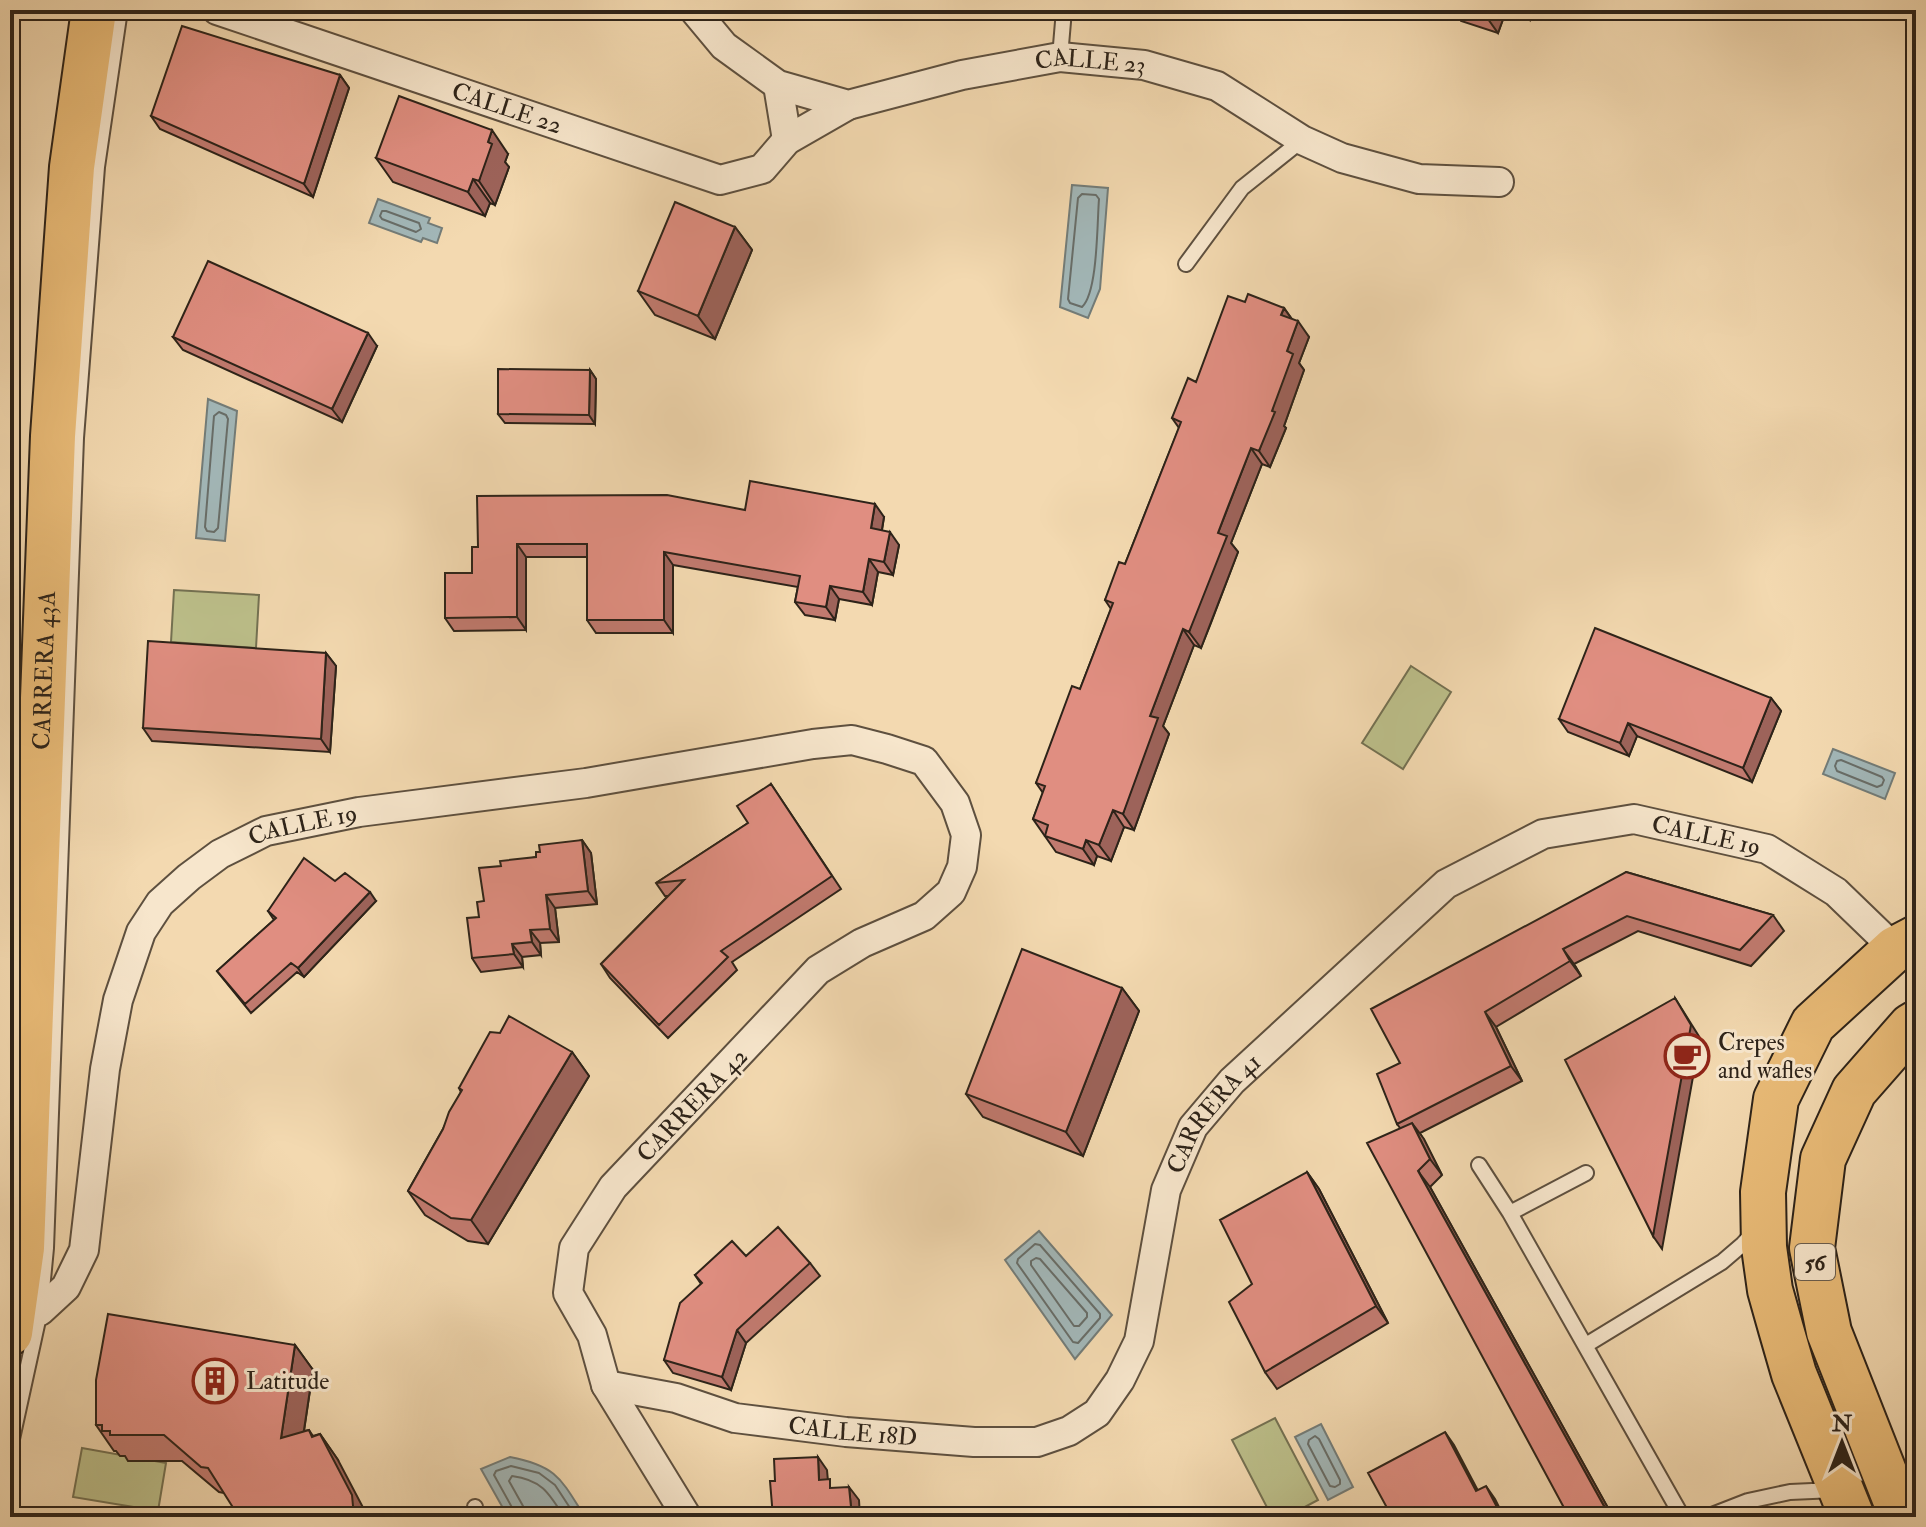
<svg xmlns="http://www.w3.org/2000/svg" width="1926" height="1527" font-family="'IM FELL Double Pica',serif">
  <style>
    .green { fill: #bcbf8a; stroke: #747152; stroke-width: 2 }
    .water { fill: #a2b7b8; stroke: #737c78; stroke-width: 2 }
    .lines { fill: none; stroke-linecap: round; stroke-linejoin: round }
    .shore { stroke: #686d68; stroke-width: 2 }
    .service-casing { stroke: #5e503f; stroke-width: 18 }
    .minor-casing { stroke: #5e503f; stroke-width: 32 }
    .primary-casing { stroke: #2d2319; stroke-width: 48 }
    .service { stroke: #f7e6cc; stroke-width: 14 }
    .minor { stroke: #f7e6cc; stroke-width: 28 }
    .primary { stroke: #eabc78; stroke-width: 44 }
    .wall { fill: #c17a6f; stroke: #2d2319; stroke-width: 2 }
    .shaded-wall { fill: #9d635a; stroke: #2d2319; stroke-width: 2 }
    .building { fill: #e08e81; stroke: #2d2319; stroke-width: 2 }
    .labels { text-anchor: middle; stroke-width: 6; stroke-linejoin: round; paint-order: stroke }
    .shield { fill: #f7e6cc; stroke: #6a5e4f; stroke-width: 2 }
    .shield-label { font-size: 22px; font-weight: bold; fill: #2d2319 }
    .street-label { font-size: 24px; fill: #2d2319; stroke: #f7e6cc }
    .poi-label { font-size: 24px; fill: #2d2319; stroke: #f7e6cc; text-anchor: start }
  </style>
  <rect width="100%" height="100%" fill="#f3d9b0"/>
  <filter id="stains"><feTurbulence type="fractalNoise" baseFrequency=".0025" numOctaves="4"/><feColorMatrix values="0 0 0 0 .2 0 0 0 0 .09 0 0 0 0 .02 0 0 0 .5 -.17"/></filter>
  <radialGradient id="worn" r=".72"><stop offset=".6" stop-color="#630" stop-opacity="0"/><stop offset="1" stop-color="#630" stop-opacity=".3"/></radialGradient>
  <path class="green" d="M174,590L259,595L256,648L171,642Z
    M1411,666L1451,692L1403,769L1362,743Z
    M1275,1418L1318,1500L1286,1517H1272L1232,1440Z
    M82,1448L166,1463L158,1511L73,1497Z"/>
  <path class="water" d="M1072,185L1108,188L1100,289L1088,318L1060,307Z
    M378,199L430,218L428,223L442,228L437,243L423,238L421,242L369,223Z
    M208,399L237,411L225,541L196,538Z
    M1833,749L1895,773L1885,799L1823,774Z
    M1039,1231L1112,1315L1075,1359L1005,1260Z
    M1321,1424L1353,1487L1328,1500L1295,1437Z
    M510,1457C557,1466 561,1479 585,1517H508L481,1469Z"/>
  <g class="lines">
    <path class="shore" d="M1082,194L1096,195L1099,199C1097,223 1098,292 1082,307L1070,303L1068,299L1078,198Z
      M382,211H386L419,223L421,229L416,232L382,219L380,216Z
      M219,412L226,415L228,419L218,528L214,532L207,531L205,527L214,416Z
      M1841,760L1882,777L1884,780L1882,785L1877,787L1837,771L1835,766L1837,761Z
      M1035,1244L1040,1245L1100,1314V1318L1078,1343L1073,1342L1017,1263L1018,1259Z
      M1036,1258L1040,1259L1087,1313V1317L1079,1326H1074L1031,1265V1261Z
      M1315,1436L1319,1439L1340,1480V1484L1335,1487L1330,1486L1308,1444L1309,1440Z
      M515,1517L514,1511L494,1475L496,1471L511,1466L539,1473L555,1485L576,1517
      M525,1517L523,1506L509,1481L512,1476C542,1480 549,1493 564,1517"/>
    <g class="service-casing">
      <path id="service" d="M1060,57L1064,10
        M1186,264L1242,188L1302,140
        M1479,1165L1510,1213L1680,1513L1687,1517
        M1510,1213L1586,1173
        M1586,1345L1722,1262L1743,1244L1753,1233
        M10,1448L40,1311L46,1248L76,438L97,167L120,10
        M474,1517L475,1507
        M1707,1517L1748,1501L1790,1492L1835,1490"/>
    </g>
    <g class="minor-casing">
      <g id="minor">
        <path id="s1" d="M217,10L720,180L762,169L787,140L848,105"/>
        <path id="s2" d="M694,10L724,46L778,85L848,105L962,75L1060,57L1144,65L1217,86L1302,140L1342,158L1419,179L1499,182"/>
        <path d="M778,85L787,140"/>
        <path id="s3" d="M10,1316L40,1311L66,1287L84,1250L105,1069L118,1000L141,932L160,903L189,877L220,854L266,831L359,812L586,783L813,744L852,740L887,749L924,761L955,803L966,835L962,867L951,892L924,916L862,943L818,970L613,1187L574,1248L568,1293L592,1335L606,1385L687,1517"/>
        <path id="s4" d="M606,1385L676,1398L735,1418L846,1432L974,1442H1037L1069,1431L1097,1413L1120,1380L1139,1341L1166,1190L1193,1127L1232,1081L1446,884L1543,834L1634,819L1767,849L1836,892L1895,949"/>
      </g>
    </g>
    <g class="primary-casing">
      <g id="primary">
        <path id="s5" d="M10,1333L22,1248L53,436L72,167L94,10"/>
        <path d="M1852,1517L1794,1374L1781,1329L1770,1290L1764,1247L1763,1192L1776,1099L1813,1024L1895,949L1916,938"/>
        <path d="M1902,1517L1829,1332L1812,1248L1823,1159L1854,1091L1911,1026L1916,1023"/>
      </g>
    </g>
    <use href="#service" class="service"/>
    <use href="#minor" class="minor"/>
    <use href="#primary" class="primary"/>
  </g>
  <path class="wall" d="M954,10H1001V15L958,16Z
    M1453,10H1533L1530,20L1506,11L1498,33L1461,21Z
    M340,75L349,88L313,197L160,129L151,116Z
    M508,154L505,162L509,167L495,205L490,203L485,216L393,182L376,158Z
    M735,227L752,250L715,339L655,315L638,291Z
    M1245,302L1284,308L1292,319L1309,337L1299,363L1304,370L1284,426L1286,428L1270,467L1262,464L1240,520L1231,543L1238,552L1211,623L1201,648L1194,645L1163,726L1169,734L1134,830L1124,827L1111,861L1097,856L1094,865L1056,852L1033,819L1043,793L1036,783L1080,689L1111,609L1105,600L1125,564L1179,428L1172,418L1196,382Z
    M173,337L377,346L342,422L183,350Z
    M590,370L596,379L595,424L505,423L498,414Z
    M745,510L884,517L882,530L899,545L893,575L878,572L872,605L839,599L835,620L805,615L795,602L798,587L673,565V633H596L587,620V557H526V630L454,631L445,618L472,573L478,547Z
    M326,653L336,666L330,752L152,741L143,728Z
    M1771,698L1781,711L1752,782L1637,736L1629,756L1568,732L1559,719Z
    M771,784L841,889L732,962L737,970L668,1038L610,978L601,964L668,896H665L656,883L748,823Z
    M582,840L591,853L597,904L555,908L559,942L540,943L541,955L522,957L523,967L481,972L472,958L479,917L484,901L501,866L536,857Z
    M1626,872L1773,915L1784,931L1751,966L1638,931L1574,964L1581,976L1496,1027L1522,1081L1420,1133L1442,1175L1430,1187L1613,1517H1569L1400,1128L1397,1124L1400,1063Z
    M335,881L376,901L304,977L297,972L251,1013L217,971L274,920L268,911Z
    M1122,988L1139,1011L1083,1156L983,1117L966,1094Z
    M572,1052L589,1076L488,1244L468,1241L425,1215L408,1191L443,1129L461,1092L459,1088Z
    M1307,1172L1319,1189L1388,1323L1277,1389L1265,1372L1252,1284Z
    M746,1256L810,1263L820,1276L746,1343L731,1390L673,1373L664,1360L701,1284L695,1275Z
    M295,1345L313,1370L304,1431L309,1430L313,1436L320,1434L338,1460L224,1493L219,1492L182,1461H128L125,1456H120L116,1451H114L96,1425Z"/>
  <path class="shaded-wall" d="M1483,10H1505L1506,11L1498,33L1483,12Z
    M1523,10H1533L1530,20Z
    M340,75L349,88L313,197L304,184Z
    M492,130L508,154L505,162L509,167L495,205L479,181L488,142Z
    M473,179L490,203L485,216L468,192Z
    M735,227L752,250L715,339L698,316Z
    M1284,308L1295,324L1281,315Z
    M1298,321L1309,337L1299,363L1304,370L1284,426L1286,428L1270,467L1259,451L1272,411L1287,351Z
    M368,333L377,346L342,422L332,409Z
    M590,370L596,379L595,424L589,415Z
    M1251,448L1262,464L1231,543L1238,552L1201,648L1189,632L1218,533Z
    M875,504L884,517L880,541L871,528Z
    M890,532L899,545L893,575L884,562Z
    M517,544L526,557V630L517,617Z
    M664,552L673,565V633L664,620Z
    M869,559L878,572L872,605L863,592Z
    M830,586L839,599L835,620L826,607Z
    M1183,629L1194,645L1163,726L1169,734L1134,830L1123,814L1150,716Z
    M326,653L336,666L330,752L321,739Z
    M1771,698L1781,711L1752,782L1743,768Z
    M1628,723L1637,736L1629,756L1620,743Z
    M1113,810L1124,827L1111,861L1099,845Z
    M582,840L591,853L597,904L588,891Z
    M1086,840L1097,856L1094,865L1083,849Z
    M370,892L376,901L304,977L298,968Z
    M546,895L555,908L559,942L550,929Z
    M530,930L540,943L541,955L532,942Z
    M512,944L522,957L523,967L514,954Z
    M1563,949L1574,964L1581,976L1570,961Z
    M1122,988L1139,1011L1083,1156L1066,1132Z
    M1675,998L1700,1038L1662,1249L1653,1236Z
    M1485,1012L1496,1027L1522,1081L1511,1066Z
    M572,1052L589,1076L488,1244L471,1220Z
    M1412,1123L1424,1139L1442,1175L1430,1159Z
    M1418,1171L1430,1187L1613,1517H1610Z
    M1307,1172L1319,1189L1388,1323L1376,1306Z
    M737,1330L746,1343L731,1390L722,1377Z
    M295,1345L313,1370L299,1463L281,1438Z
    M1445,1432L1454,1445L1485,1504L1476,1491Z
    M320,1434L338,1460L368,1517H354Z
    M818,1457L827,1470L829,1493L819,1480Z
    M1486,1486L1495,1499L1504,1517H1502Z
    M849,1487L859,1500L860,1517H852Z"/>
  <path class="building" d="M182,26L340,75L304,184L151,116Z
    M399,96L492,130L488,142L492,144L479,181L473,179L468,192L376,158Z
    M675,202L735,227L698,316L638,291Z
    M208,261L368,333L332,409L173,337Z
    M1248,294L1284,308L1281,315L1298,321L1287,351L1293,354L1272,411L1275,412L1259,451L1251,448L1229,504L1218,533L1227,536L1199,607L1189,632L1183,629L1150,716L1158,718L1123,814L1113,810L1099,845L1086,840L1083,849L1045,836L1048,825L1033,819L1045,786L1036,783L1072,686L1080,689L1113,603L1105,600L1119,562L1125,564L1181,422L1172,418L1188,378L1196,382L1228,296L1245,302Z
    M498,369L590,370L589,415L498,414Z
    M750,481L875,504L871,528L890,532L884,562L869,559L863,592L830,586L826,607L795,602L800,576L664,552V620H587V544H517V617L445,618V573H472V547H478L477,496L667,495L745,510Z
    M1595,628L1771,698L1743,768L1628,723L1620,743L1559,719Z
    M148,641L326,653L321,739L143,728Z
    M771,784L832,876L721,951L728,957L659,1025L601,964L684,880L656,883L748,823L737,806Z
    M582,840L588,891L546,895L550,929L530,930L532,942L512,944L514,954L472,958L467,918L479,917L477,902L484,901L479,868L501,866L500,861L536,857V852H540L539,845Z
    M304,858L335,881L345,873L370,892L298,968L291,963L245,1004L217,971L276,918L268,911Z
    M1626,872L1773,915L1740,950L1627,916L1563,949L1570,961L1485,1012L1511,1066L1397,1124L1377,1074L1400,1063L1371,1009Z
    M1022,949L1122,988L1066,1132L966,1094Z
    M1675,998L1691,1025L1653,1236L1565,1060Z
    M509,1016L572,1052L471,1220L451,1218L408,1191L443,1129L449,1112L462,1090L459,1088L490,1032L500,1033Z
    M1412,1123L1430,1159L1418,1171L1610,1517H1569L1367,1143Z
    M1307,1172L1376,1306L1265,1372L1229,1302L1252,1284L1220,1220Z
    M778,1227L810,1263L737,1330L722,1377L664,1360L680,1303L702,1283L695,1275L732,1241L746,1256Z
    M108,1314L295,1345L281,1438L309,1430L312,1437L320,1434L352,1495L354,1517H239L208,1468L201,1467L164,1435H110V1431H102V1425H96V1380Z
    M1445,1432L1476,1491L1486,1486L1502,1517H1392L1368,1473Z
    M818,1457L819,1480L830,1479V1488L849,1487L852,1517H773L770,1481H775L774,1459Z"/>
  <defs>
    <g id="cafe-ring" transform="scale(2.3)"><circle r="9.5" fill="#f7e6cc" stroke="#8f2418" stroke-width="1.5"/><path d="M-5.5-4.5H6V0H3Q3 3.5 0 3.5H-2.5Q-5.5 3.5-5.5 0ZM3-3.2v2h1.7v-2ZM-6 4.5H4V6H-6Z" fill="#8f2418"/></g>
    <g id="building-ring" transform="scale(2.3)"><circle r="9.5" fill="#f7e6cc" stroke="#8f2418" stroke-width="1.5"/><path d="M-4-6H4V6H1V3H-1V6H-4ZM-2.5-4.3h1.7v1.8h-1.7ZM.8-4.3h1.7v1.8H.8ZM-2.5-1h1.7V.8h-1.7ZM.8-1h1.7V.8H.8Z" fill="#8f2418"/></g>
  </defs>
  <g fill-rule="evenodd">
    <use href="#cafe-ring" x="1687" y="1056"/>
    <use href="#building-ring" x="215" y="1381"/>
  </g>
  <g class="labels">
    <rect class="shield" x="1795" y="1244" width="40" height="36" rx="6"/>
    <g class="shield-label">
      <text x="1815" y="1270">56</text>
    </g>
    <g class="street-label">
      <text dy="8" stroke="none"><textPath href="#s2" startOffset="434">CALLE 23</textPath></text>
      <text dy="8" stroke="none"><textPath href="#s1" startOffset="306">CALLE 22</textPath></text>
      <text dy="8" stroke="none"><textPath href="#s5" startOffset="664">CARRERA 43A</textPath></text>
      <text dy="8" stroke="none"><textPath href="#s3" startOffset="632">CALLE 19</textPath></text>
      <text dy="8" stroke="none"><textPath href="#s4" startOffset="1436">CALLE 19</textPath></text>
      <text transform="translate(692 1105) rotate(-46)" y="8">CARRERA 42</text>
      <text dy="8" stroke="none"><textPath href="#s4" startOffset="832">CARRERA 41</textPath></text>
      <text dy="8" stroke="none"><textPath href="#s4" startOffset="252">CALLE 18D</textPath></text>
    </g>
    <g class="poi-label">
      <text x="1718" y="1050">Crepes<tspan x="1718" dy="28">and wafles</tspan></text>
      <text x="246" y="1389">Latitude</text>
    </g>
  </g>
  <rect width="1926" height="1527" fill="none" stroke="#f3d9b0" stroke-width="40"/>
  <rect x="12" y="12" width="1902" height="1503" fill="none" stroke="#2d2319" stroke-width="4"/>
  <rect x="20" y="20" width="1886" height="1487" fill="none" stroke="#2d2319" stroke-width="2"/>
  <g transform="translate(1842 1443)" stroke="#f7e6cc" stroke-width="6" paint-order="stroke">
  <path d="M0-6L14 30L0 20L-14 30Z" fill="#2d2319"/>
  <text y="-12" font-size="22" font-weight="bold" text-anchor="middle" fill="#2d2319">N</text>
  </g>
  <rect width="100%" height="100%" filter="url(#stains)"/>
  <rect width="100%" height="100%" fill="url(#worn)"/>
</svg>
